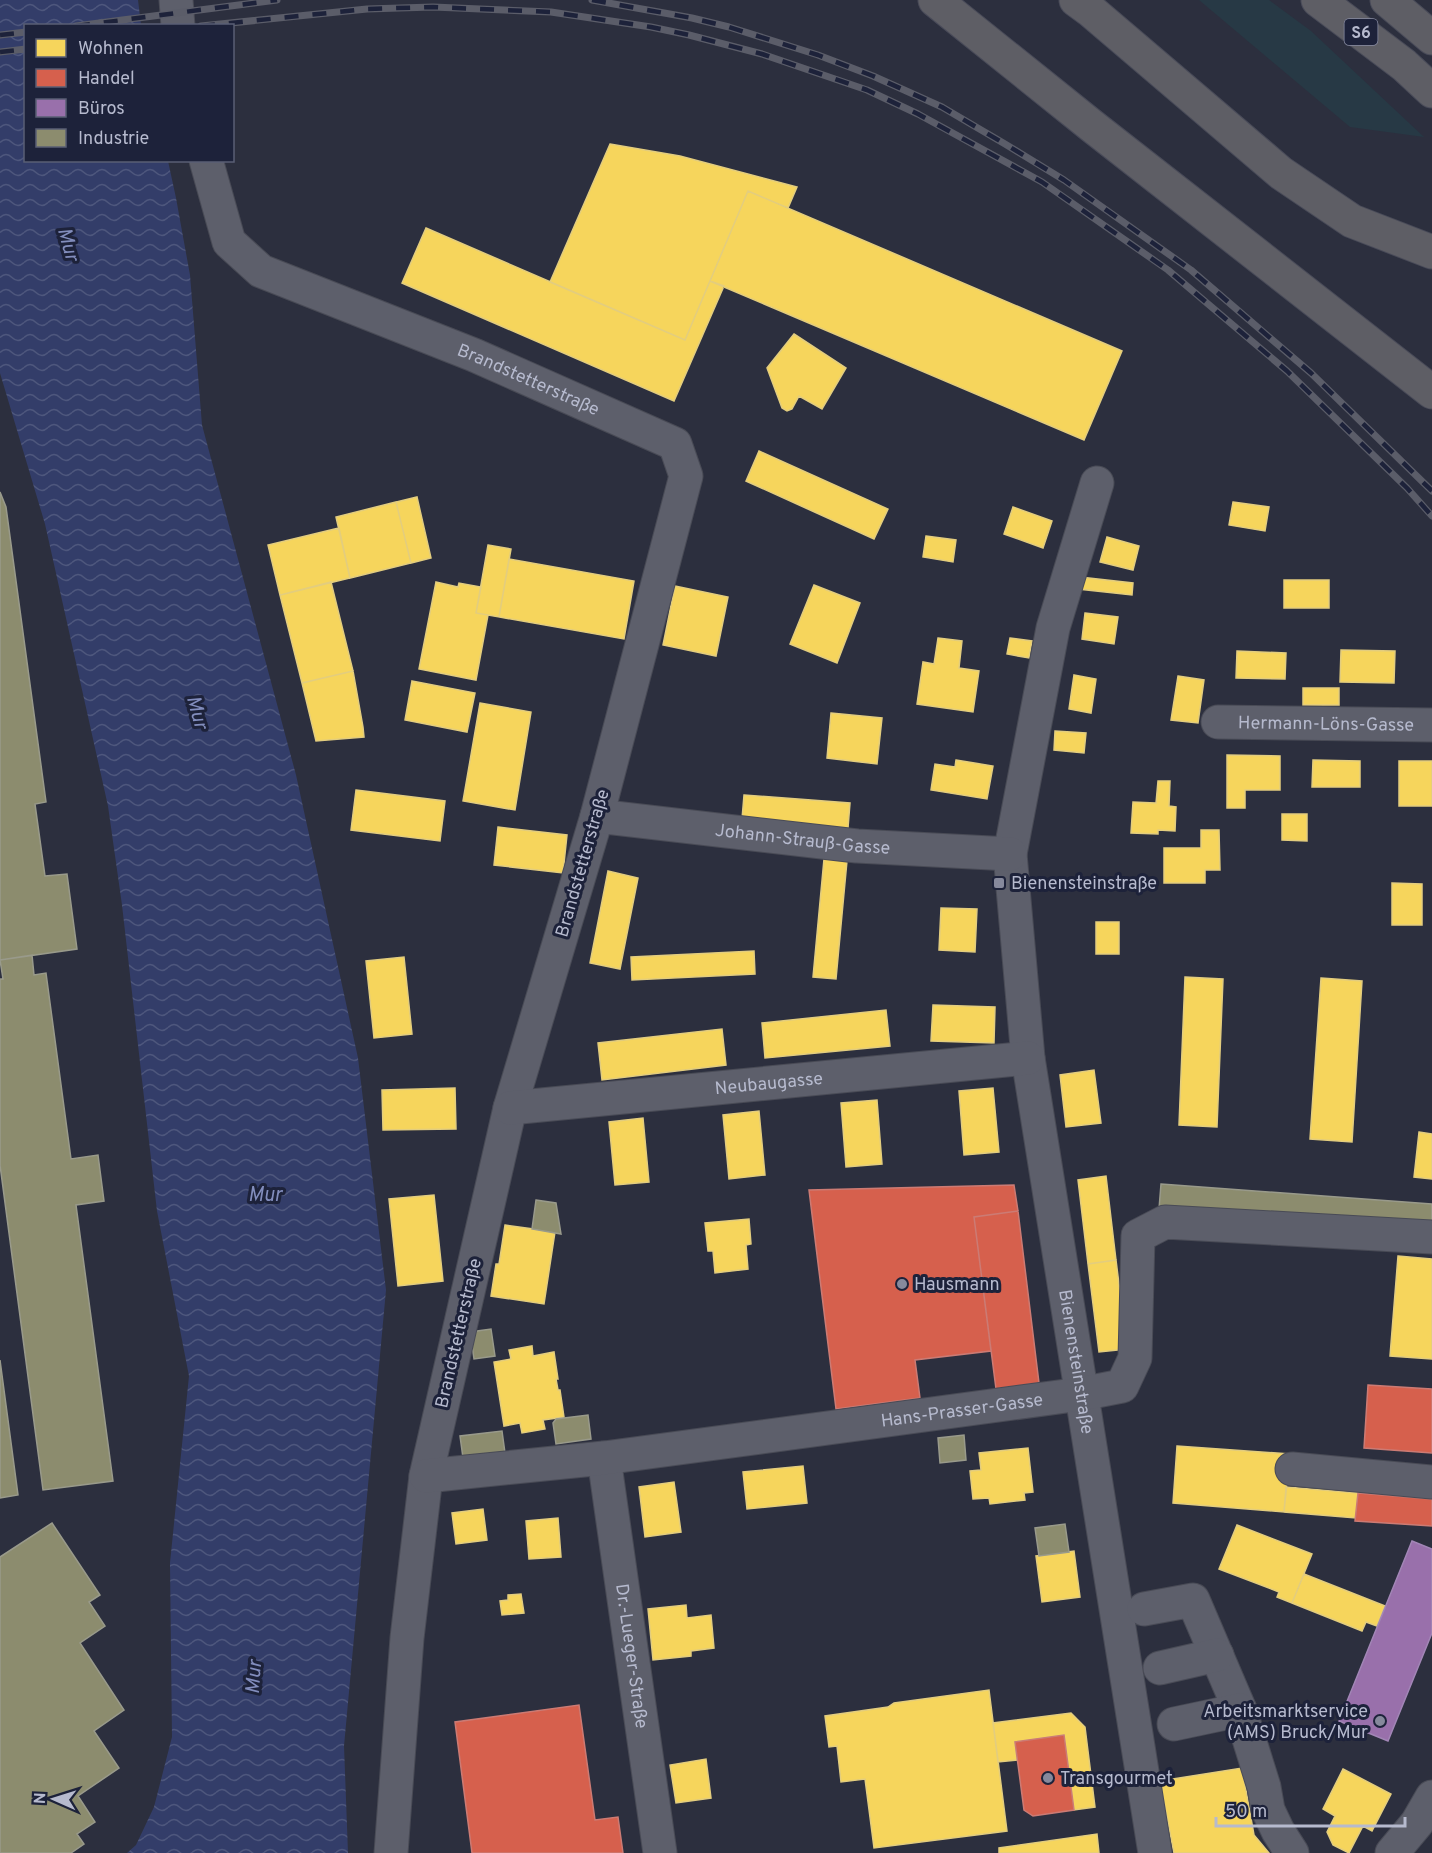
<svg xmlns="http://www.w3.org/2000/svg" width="1432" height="1853" font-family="Overpass,sans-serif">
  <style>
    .green { fill: #273945 }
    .water { fill: url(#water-waves) }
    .homes { fill: #f6d55c; stroke: #e3cd7e; stroke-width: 1.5 }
    .shops { fill: #d6604d; stroke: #cc7b74; stroke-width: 1.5 }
    .offices { fill: #9970ab; stroke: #a286b6; stroke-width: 1.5 }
    .industry { fill: #8c8c6e; stroke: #999a8b; stroke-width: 1.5 }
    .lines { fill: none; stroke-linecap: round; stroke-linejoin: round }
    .minor-casing { stroke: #494b56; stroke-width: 35 }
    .highway-casing { stroke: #494b59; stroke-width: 35 }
    .minor { stroke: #5d5f6b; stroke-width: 33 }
    .highway { stroke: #5e5e65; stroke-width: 33 }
    .rail-casing { stroke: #5b5d69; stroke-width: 7 }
    .rail { stroke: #1d223a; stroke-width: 4.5; stroke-dasharray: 14; stroke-linecap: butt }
    .poi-dot { fill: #86899c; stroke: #1d223a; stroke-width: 2 }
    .labels { text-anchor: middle; stroke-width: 6; stroke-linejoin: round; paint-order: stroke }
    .shield { fill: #1d223a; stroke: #888ca2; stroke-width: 1.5 }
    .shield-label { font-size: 16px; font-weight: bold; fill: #b6bace }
    .street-label { font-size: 18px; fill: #b6bace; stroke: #1d223a }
    .poi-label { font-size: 18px; fill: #b6bace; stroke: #1d223a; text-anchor: start }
    .water-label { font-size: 20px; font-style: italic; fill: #828dbd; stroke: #1d223a }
  </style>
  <defs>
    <pattern id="water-waves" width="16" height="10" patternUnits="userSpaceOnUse" patternTransform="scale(1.5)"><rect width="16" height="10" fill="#333d69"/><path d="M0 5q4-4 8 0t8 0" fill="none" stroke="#4e577d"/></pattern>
  </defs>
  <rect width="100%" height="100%" fill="#2c2f3e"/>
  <path class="green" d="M1199,0H1269L1311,31L1424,137L1350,127Z"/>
  <path class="water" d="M0,0H138L141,25L26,26V160L168,161L176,198L190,275L202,425L296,775L358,1058L386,1290L344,1746L348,1853H127L136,1845L154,1807L172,1737L170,1563L189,1376L157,1211L122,905L108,806L45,524L0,373Z"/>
  <path class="homes" d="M610,144L680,156L797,187L788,208L748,191L685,340L550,282Z
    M748,191L1122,351L1084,440L710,281Z
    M426,228L685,340L710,281L724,286L674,401L402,283Z
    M794,334L846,368L822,409L799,396L792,409L787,411L782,408L767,368Z
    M759,451L888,509L874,539L746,481Z
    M417,497L431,558L411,563L396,502Z
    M396,502L411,563L350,578L336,517Z
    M1233,502L1269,507L1265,531L1229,525Z
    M1013,507L1052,521L1043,548L1004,534Z
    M339,528L350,578L280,595L268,545Z
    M926,536L956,540L953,562L923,557Z
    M1107,537L1139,546L1133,570L1100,562Z
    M488,545L511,549L499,617L476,613Z
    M509,559L634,581L624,639L499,617Z
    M1080,577L1133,583L1132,595L1078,589Z
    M1284,580H1329V608H1284Z
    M331,582L353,671L302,683L280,595Z
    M436,582L458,587L459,583L481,587L476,613L488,615L476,680L419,669Z
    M814,585L860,603L837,663L790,644Z
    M675,586L728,597L716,656L663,645Z
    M1085,613L1118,617L1114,644L1082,639Z
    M938,638L962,641L959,668L979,671L973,712L917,704L923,662L934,664Z
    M1010,638L1032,641L1029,658L1007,654Z
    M1341,650L1395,651L1394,683L1340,682Z
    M1237,651L1286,653L1285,679L1236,678Z
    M353,671L363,727L364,737L316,741L302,683Z
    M1074,675L1096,679L1091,713L1069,709Z
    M1178,676L1204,680L1198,723L1171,720Z
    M412,681L475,693L467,732L405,720Z
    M1303,688H1339V705H1303Z
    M480,703L531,712L515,810L463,801Z
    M831,713L882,718L877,764L827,758Z
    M1055,731L1086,733L1084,753L1054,750Z
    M1227,755L1280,756V790H1245V808H1227Z
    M956,760L993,766L987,799L931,790L935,764L955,767Z
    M1313,760L1360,761V787H1312Z
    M1399,761H1432V806H1399Z
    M1158,781H1170L1169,806L1176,807L1175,831L1158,830V834L1131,833L1133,802L1156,803Z
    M356,790L445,801L440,841L351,830Z
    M744,795L850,803L848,828L742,819Z
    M1282,814H1307V841L1282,840Z
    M498,827L567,835L563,873L494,865Z
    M1201,830H1219L1220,870H1205V883H1164V848H1201Z
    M824,859L847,861L836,979L813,977Z
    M608,871L638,878L620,969L590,963Z
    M1392,883L1422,884V925H1392Z
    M941,908L977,909L975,952L939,950Z
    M1096,922H1119V954H1096Z
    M754,951L755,974L632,980L631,957Z
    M404,957L412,1034L374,1038L366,961Z
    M1185,977L1223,979L1217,1127L1179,1125Z
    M1321,978L1362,981L1352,1142L1310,1139Z
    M933,1005L995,1007L994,1043L931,1041Z
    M886,1010L890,1046L765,1058L762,1023Z
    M722,1029L726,1065L602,1080L598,1043Z
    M1094,1070L1101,1123L1066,1127L1060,1075Z
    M455,1088L456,1129L383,1130L382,1090Z
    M993,1088L999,1152L964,1155L959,1091Z
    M877,1100L882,1164L846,1167L841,1103Z
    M759,1111L765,1175L729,1179L723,1115Z
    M643,1118L649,1182L615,1185L609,1122Z
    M1419,1132L1432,1134V1179L1414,1177Z
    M1106,1176L1116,1260L1088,1264L1078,1180Z
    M434,1195L443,1281L398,1286L389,1199Z
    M749,1219L751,1244L746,1245L748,1269L715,1273L713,1251H708L705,1223Z
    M505,1225L555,1232L544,1304L491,1296L496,1264H499Z
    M1398,1256L1432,1259V1359L1390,1356Z
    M1116,1260L1127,1349L1099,1352L1088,1264Z
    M532,1346L533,1356L554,1352L558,1379H556L558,1390H560L564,1417L543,1420L545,1429L522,1433L520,1423L504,1426L494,1362L511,1359L509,1350Z
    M1177,1446L1290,1454L1284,1512L1173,1503Z
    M1028,1448L1033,1492L1024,1493L1025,1500L990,1504L989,1498L973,1499L970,1471L981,1470L979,1453Z
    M803,1466L807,1503L747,1509L743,1472Z
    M674,1482L681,1532L645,1537L639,1487Z
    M1286,1487L1358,1493L1356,1518L1284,1512Z
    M483,1509L487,1540L456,1544L452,1513Z
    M558,1518L561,1557L529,1559L526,1521Z
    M1237,1525L1312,1554L1292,1603L1277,1597L1279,1592L1219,1569Z
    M1074,1551L1080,1597L1042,1602L1036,1556Z
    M1304,1574L1385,1606L1377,1626L1366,1622L1362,1631L1292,1603Z
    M521,1594L524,1613L502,1615L500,1601L508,1600V1595Z
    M686,1605L687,1618L711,1615L714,1648L691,1651V1656L653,1660L648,1609Z
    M989,1690L1007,1831L874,1848L865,1779L841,1782L837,1746L829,1747L825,1716L888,1707L894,1703Z
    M1071,1713L1085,1727L1095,1807L1074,1810L1064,1735L1015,1742L1017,1760L998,1762L993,1723Z
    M706,1759L711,1798L676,1803L670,1765Z
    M1242,1768L1254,1835L1269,1853H1174L1160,1781Z
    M1343,1769L1391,1794L1372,1831L1363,1826L1349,1853L1333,1845L1327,1832L1335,1816L1323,1809Z
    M1097,1834L1099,1853H999V1848Z"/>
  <path class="shops" d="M1014,1185L1018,1211L974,1217L991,1351L915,1360L920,1398L836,1409L809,1190Z
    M1018,1211L1039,1383L996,1389L974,1217Z
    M1368,1385L1432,1389V1453L1364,1448Z
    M1358,1493L1432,1499V1526L1355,1521Z
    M579,1705L595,1820L618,1817L623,1853H472L455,1722Z
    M1064,1735L1074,1810L1033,1816L1024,1810L1015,1742Z"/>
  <path class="offices" d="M1412,1541L1432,1549V1633L1388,1741L1339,1721Z"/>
  <path class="industry" d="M0,492L6,507L46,802L35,804L45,876L67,874L77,949L0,960Z
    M32,955L34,975L46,973L71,1159L98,1155L104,1201L76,1205L113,1481L43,1490L0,1165V979H3L0,960Z
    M1161,1184L1432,1204V1229L1159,1209Z
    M536,1200L556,1203L561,1234L532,1229Z
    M491,1329L495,1356L474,1359L470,1332Z
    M0,1360L18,1495L0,1498Z
    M588,1415L591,1439L556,1444L553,1423L556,1419Z
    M502,1431L505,1453L463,1458L460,1436Z
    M964,1435L966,1460L940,1463L938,1438Z
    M52,1523L100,1595L89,1602L105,1626L80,1643L124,1710L94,1731L119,1768L78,1796L95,1822L77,1834L84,1844L71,1853H0V1557Z
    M1065,1524L1069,1552L1039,1556L1035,1528Z"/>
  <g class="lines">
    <g class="minor-casing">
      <g id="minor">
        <path d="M176,0L178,26"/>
        <path id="s1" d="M206,160L229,242L261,271L474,355L675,444L686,476L597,816L510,1108L426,1476L407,1638L391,1853"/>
        <path id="s2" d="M1097,483L1053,628L1010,854L1028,1058L1155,1853"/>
        <path id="s3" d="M1218,722L1432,725"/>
        <path id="s4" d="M597,816L857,846L1010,854"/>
        <path id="s5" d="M510,1108L1028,1058"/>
        <path id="s6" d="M604,1458L660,1853"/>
        <path d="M1292,1469L1432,1482"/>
        <path id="s7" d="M426,1476L604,1458L1081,1394L1122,1386L1135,1358L1138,1236L1165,1222L1432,1237"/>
        <path d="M1144,1609L1193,1600L1240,1710L1264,1787L1268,1810L1278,1831L1292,1853"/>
        <path d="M1160,1668L1217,1655"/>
        <path d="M1174,1724L1240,1710"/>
        <path d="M1392,1853L1417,1823L1432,1797"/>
      </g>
    </g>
    <g class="highway-casing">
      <path id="highway" d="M935,0L1092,126L1432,392
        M1076,0L1091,11L1281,173L1352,221L1432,252
        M1318,0L1404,65L1432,91
        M1387,0L1432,38"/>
    </g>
    <use href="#minor" class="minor"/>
    <use href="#highway" class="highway"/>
    <g class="rail-casing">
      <path id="rail" d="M592,0L692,18L729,27L818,55L873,76L942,107L1005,144L1064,180L1191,270L1311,373L1432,491
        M76,26L277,0
        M201,26L367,9L433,7L551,12L651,27L689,35L762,54L867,90L918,114L1042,182L1168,270L1287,371L1407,488L1432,516
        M0,35L26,32
        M0,52L26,49"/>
    </g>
    <use href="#rail" class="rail"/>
  </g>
  <g class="poi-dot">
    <rect x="993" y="877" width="12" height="12" rx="3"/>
    <circle cx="902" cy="1284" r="6"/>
    <circle cx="1380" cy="1721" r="6"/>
    <circle cx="1048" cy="1778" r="6"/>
  </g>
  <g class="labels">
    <rect class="shield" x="1344.5" y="19" width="33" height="26" rx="4.5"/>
    <g class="shield-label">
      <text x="1361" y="38">S6</text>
    </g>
    <g class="street-label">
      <text dy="6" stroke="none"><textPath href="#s1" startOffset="417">Brandstetterstraße</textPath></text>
      <text dy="6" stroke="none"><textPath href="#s3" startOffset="108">Hermann-Löns-Gasse</textPath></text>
      <text dy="6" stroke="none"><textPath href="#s4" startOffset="207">Johann-Strauß-Gasse</textPath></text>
      <text transform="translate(582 863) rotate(-74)" y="6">Brandstetterstraße</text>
      <text dy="6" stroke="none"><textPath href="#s5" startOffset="260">Neubaugasse</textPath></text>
      <text transform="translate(458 1333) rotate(-77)" y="6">Brandstetterstraße</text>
      <text dy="6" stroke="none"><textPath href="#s2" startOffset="894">Bienensteinstraße</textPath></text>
      <text dy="6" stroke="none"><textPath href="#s7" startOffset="540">Hans-Prasser-Gasse</textPath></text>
      <text dy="6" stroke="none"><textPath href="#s6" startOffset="200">Dr.-Lueger-Straße</textPath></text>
    </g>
    <g class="poi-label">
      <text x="1011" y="889">Bienensteinstraße</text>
      <text x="914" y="1290">Hausmann</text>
      <text x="1368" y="1717" text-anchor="end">Arbeitsmarktservice<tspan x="1368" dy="21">(AMS) Bruck/Mur</tspan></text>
      <text x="1060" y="1784">Transgourmet</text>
    </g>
    <g class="water-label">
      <text transform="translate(69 244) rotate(75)" y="7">Mur</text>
      <text transform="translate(198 712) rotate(75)" y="7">Mur</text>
      <text x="265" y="1201">Mur</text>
      <text transform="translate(253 1677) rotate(-86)" y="7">Mur</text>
    </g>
  </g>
  <rect x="24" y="24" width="210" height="138" fill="#1d223a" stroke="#5a5f75" stroke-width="1.5"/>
  <rect x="36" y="39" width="30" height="18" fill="#f6d55c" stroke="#5a5f75" stroke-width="1.5"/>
  <text x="78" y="54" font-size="18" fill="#b6bace">Wohnen</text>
  <rect x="36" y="69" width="30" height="18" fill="#d6604d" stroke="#5a5f75" stroke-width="1.5"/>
  <text x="78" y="84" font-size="18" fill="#b6bace">Handel</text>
  <rect x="36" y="99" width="30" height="18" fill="#9970ab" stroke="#5a5f75" stroke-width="1.5"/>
  <text x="78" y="114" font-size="18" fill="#b6bace">Büros</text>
  <rect x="36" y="129" width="30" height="18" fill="#8c8c6e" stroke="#5a5f75" stroke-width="1.5"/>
  <text x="78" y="144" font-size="18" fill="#b6bace">Industrie</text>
  <g transform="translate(54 1799) rotate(273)" stroke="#1d223a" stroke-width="4.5" paint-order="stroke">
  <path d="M0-4.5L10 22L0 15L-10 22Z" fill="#b6bace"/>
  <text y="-9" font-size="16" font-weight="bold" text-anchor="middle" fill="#b6bace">N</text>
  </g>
  <path d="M1216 1817v9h189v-9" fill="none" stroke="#b6bace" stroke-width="3"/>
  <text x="1225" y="1817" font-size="18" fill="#b6bace" stroke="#1d223a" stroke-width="4.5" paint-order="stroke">50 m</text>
</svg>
